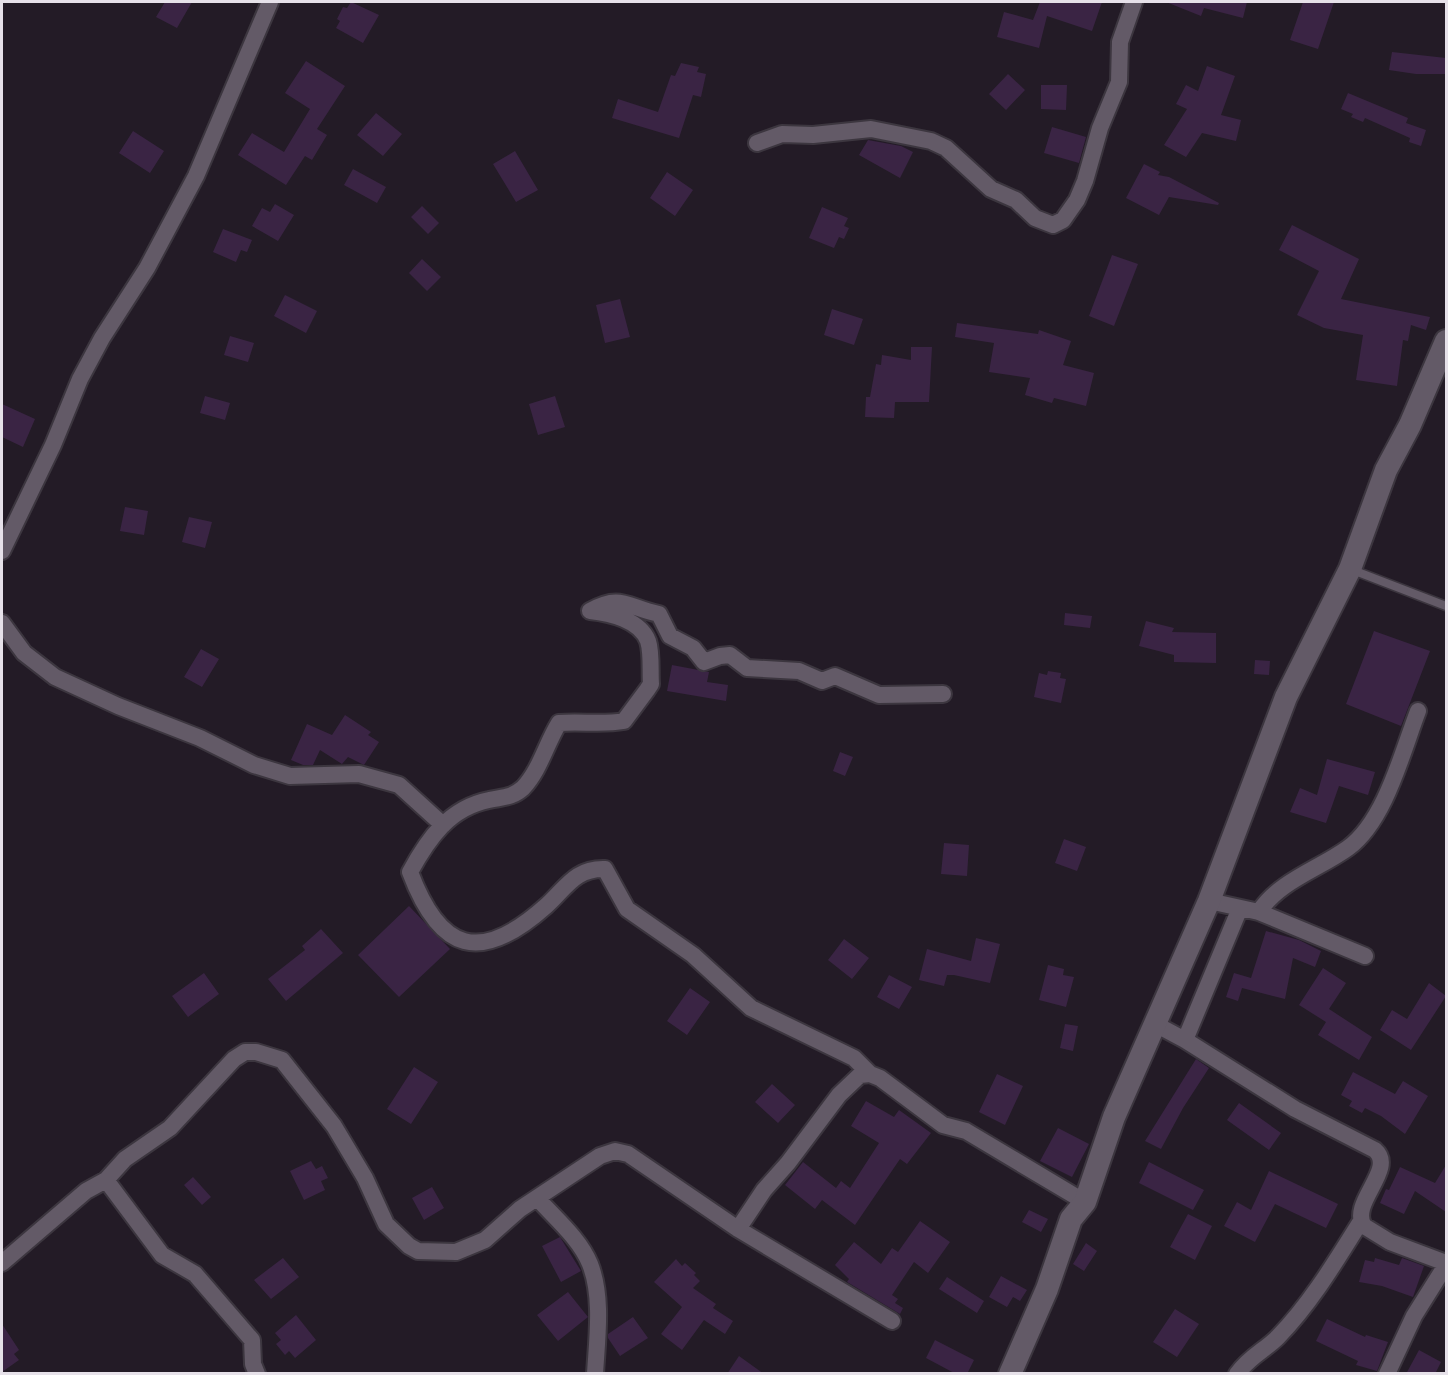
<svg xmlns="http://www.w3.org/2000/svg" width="1448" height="1375" font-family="Commissioner,sans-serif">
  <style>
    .building { fill: #3a2444 }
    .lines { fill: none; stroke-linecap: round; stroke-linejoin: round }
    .lane-casing { stroke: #3c363f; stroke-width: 11 }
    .street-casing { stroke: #3c363f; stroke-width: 20 }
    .secondary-casing { stroke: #3c363f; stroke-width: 26 }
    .lane { stroke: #635a67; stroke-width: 8 }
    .street { stroke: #635a67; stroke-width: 16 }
    .secondary { stroke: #635a67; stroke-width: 22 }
  </style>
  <rect width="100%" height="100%" fill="#231b26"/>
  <path class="building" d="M165,2H192L177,28L156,17Z
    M351,2L379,15L363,43L336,28L340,21L337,19L343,7L347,8Z
    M1040,2H1102L1092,31L1047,16L1039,48L997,37L1004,12L1033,20Z
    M1166,2H1247L1243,18L1204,8L1201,16Z
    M1303,2H1334L1318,49L1290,40Z
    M1392,52L1446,58V74H1416L1389,70Z
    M306,61L345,86L317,129L327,135L312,160L305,156L286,185L238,155L252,133L284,152L310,109L285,93Z
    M681,63L699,67L697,72L706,74L701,97L693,95L679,138L612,118L618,99L658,112L671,75L675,76Z
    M1207,66L1235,76L1221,115L1241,120L1236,141L1202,133L1186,157L1164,145L1187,109L1176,104L1186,85L1198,91Z
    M1008,74L1025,90L1006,110L989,94Z
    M1041,85H1067L1066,110L1041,109Z
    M1348,93L1408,118L1406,123L1426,130L1421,146L1409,142L1410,138L1365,118L1363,122L1351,117L1353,114L1341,109Z
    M376,113L402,134L383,156L357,135Z
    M1052,127L1086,137L1079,163L1044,153Z
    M133,131L164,151L150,173L119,153Z
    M868,140L901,146L913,152L900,178L859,155Z
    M515,151L538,190L516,202L493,164Z
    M1144,164L1160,172L1158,175L1169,177L1219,203L1218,205L1169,197L1159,215L1126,198Z
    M353,169L386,187L377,203L344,185Z
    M667,172L693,190L675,216L650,198Z
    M275,204L294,215L278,241L252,226L262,208L270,212Z
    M422,206L439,223L428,234L411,217Z
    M822,207L848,218L844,226L849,228L844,239L839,237L834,248L809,238Z
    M1292,225L1359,259L1341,299L1430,317L1426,330L1411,325L1408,341L1403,340L1397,386L1356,380L1363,335L1324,328L1297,315L1319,271L1279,250Z
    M223,229L252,240L247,252L241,250L236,262L213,252Z
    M1112,255L1138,264L1114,326L1089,316Z
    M422,259L441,277L427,291L409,273Z
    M285,295L317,311L306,333L274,316Z
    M620,299L630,337L605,343L596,305Z
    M832,309L863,319L854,345L824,335Z
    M957,323L1038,334L1039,330L1071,341L1063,365L1094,373L1086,406L1054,398L1052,403L1025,395L1030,378L989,372L994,343L955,337Z
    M230,336L254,343L248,362L224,355Z
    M911,347H932L929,402H895L894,418L865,417L866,397H870L876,364L881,365L882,355L911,360Z
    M205,396L230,403L225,420L200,413Z
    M555,396L565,427L538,435L529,404Z
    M2,404L35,419L23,447L2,437Z
    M125,507L148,511L144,535L120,531Z
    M189,517L212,522L205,548L182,542Z
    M1065,613L1092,616L1090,628L1064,625Z
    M1146,621L1174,628L1172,632L1216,633V663L1174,662V655L1139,646Z
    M1374,631L1430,651L1401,726L1346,704Z
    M201,649L219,659L202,687L184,677Z
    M1255,660L1270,661L1269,675L1254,674Z
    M672,665L709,672L707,682L728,685L726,701L667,691Z
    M1048,671L1061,673L1060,678L1066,679L1061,703L1034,697L1039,673L1047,675Z
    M345,715L371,732L368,735L379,742L364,765L348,757L342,764L320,750L313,765H303L291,760L307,724L332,735Z
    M840,752L853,757L845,776L833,771Z
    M1327,759L1375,772L1368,795L1339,786L1326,823L1290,812L1300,788L1317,795Z
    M1064,839L1086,847L1077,871L1055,863Z
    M944,843L969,845L967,876L941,874Z
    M409,906L450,949L399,997L358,955Z
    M321,929L343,953L286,1001L268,979L305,950L302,946Z
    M1266,931L1299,940L1321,951L1315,967L1293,958L1285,999L1242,988L1238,1001L1226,997L1234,973L1251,978Z
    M976,938L1000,944L990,983L954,975H947L944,986L919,980L927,949L971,961Z
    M844,939L869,958L852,979L828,960Z
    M1048,965L1064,969L1063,975L1074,977L1066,1007L1039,1000Z
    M1323,968L1346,983L1329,1009L1372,1037L1359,1060L1318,1035L1326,1022L1299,1005Z
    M204,973L219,994L188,1017L172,996Z
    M889,975L912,987L899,1009L877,997Z
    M1429,983L1446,996L1411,1050L1380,1030L1392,1010L1407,1019Z
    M690,988L710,1002L687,1035L667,1021Z
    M1065,1024L1078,1026L1073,1051L1060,1048Z
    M1196,1059L1209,1068L1183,1108L1161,1149L1145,1141Z
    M414,1067L438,1082L411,1124L387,1109Z
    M1353,1072L1395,1094L1403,1081L1428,1096L1405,1134L1381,1116L1365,1108L1362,1113L1349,1106L1352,1101L1341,1095Z
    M997,1074L1023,1086L1005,1125L979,1112Z
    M772,1084L795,1105L778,1123L755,1102Z
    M866,1101L894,1117L899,1110L931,1133L907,1164L900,1159L855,1225L822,1200L815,1209L785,1185L803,1162L836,1188L841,1181L850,1188L879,1143L851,1126Z
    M1239,1103L1281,1133L1269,1150L1227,1120Z
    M1058,1128L1089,1144L1072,1177L1040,1161Z
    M311,1161L316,1169L322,1166L328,1178L321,1181L325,1190L304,1200L290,1171Z
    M1149,1162L1204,1190L1193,1210L1139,1183Z
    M1446,1165V1212L1415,1191L1404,1214L1380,1203L1386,1189L1389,1190L1400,1167L1435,1183Z
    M1269,1171L1338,1204L1326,1228L1275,1204L1255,1242L1224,1226L1237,1202L1251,1210Z
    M193,1177L211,1197L202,1205L184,1185Z
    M432,1187L444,1208L424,1220L412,1198Z
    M1029,1210L1048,1219L1041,1232L1022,1222Z
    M1188,1214L1212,1226L1195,1260L1170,1247Z
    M920,1221L950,1242L928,1273L914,1262L892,1295L898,1299L895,1303L903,1308L900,1314L847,1282L849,1279L835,1265L854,1242L881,1264L892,1248L898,1252Z
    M560,1237L581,1271L561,1282L542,1246Z
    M1086,1243L1097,1251L1084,1271L1073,1264Z
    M283,1258L299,1277L271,1299L254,1280Z
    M1375,1258L1399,1265L1402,1258L1424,1266L1413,1297L1382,1286L1359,1282L1365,1260L1374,1262Z
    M676,1259L682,1266L685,1263L696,1273L694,1275L700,1281L693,1288L716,1304L713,1308L733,1321L725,1334L704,1320L682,1350L661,1334L682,1307L654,1282Z
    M1001,1276L1027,1290L1020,1301L1013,1297L1007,1307L989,1297Z
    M947,1277L984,1301L977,1313L939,1289Z
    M568,1292L588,1317L558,1341L537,1315Z
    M1175,1309L1199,1324L1177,1357L1153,1342Z
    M296,1315L316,1340L295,1358L289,1351L285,1355L276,1344L281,1340L275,1333Z
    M633,1317L648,1338L620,1356L608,1338V1334Z
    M1327,1319L1365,1337L1366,1335L1388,1342L1377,1371L1356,1365L1358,1361L1316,1341Z
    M2,1324L19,1350L14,1354L19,1360L2,1372Z
    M935,1340L974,1360L967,1374H956L926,1358Z
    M1419,1350L1441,1362L1435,1374H1406Z
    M739,1356L764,1374H727Z"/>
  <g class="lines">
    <g class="lane-casing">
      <path id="lane" d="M1350,569L1446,606"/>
    </g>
    <g class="street-casing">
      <path id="street" d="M757,143L782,134L813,135L871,129L931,141L946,148L991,189L1016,200L1035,218L1053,225L1063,220L1077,200L1085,181L1100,128L1119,82L1120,42L1134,2
        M2,551L53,445L80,379L102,338L147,268L196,176L270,2
        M2,623L24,653L55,677L118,706L200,738L254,765L290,776L359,774L399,785L443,825
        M1209,901L1259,912L1365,956
        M1259,912C1279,881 1319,869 1348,848C1385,821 1402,753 1418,711
        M1155,1024L1185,1040L1295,1109L1375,1150C1397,1169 1349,1203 1364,1226L1390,1242L1446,1263
        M1185,1040L1240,908
        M870,1074L854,1058L751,1008L693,955L627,909L605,869C575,868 566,888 546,906C480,965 440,952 410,872C428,839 449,808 489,800C502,797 512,798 523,788C540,770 546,744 559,723C581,721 602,725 624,721L647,690L651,684C650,672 652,653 648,641C640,620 610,613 590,611C621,593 628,608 659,614L670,636L693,648L704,662L720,656L730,655L747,668L799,671L822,681L835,676L879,695L943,694
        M106,1180L162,1255L195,1274L252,1340L253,1364L257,1374
        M538,1199C555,1218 580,1239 590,1264C603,1297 597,1339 595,1374
        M738,1229L764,1190L788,1163L839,1095L860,1075L870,1074L880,1078L943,1125L966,1131L1085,1202
        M2,1263L86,1191L106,1180L125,1159L170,1128L234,1059L245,1052H256L282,1060L334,1126L365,1178L386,1224L409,1246L418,1251L456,1252L485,1240L520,1209L600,1156L615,1151L628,1154L738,1229L892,1321
        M1237,1374C1250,1356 1264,1351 1278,1337C1311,1303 1336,1261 1361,1221
        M1387,1374L1414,1316L1446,1265"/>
    </g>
    <g class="secondary-casing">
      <path id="secondary" d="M1010,1374L1047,1289L1071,1219L1085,1202L1114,1117L1209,901L1286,697L1350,569L1386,470L1410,425L1446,341"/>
    </g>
    <use href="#lane" class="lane"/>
    <use href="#street" class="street"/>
    <use href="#secondary" class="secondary"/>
  </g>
  <rect width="1448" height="1375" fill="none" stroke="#e6e1e9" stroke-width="6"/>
</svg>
